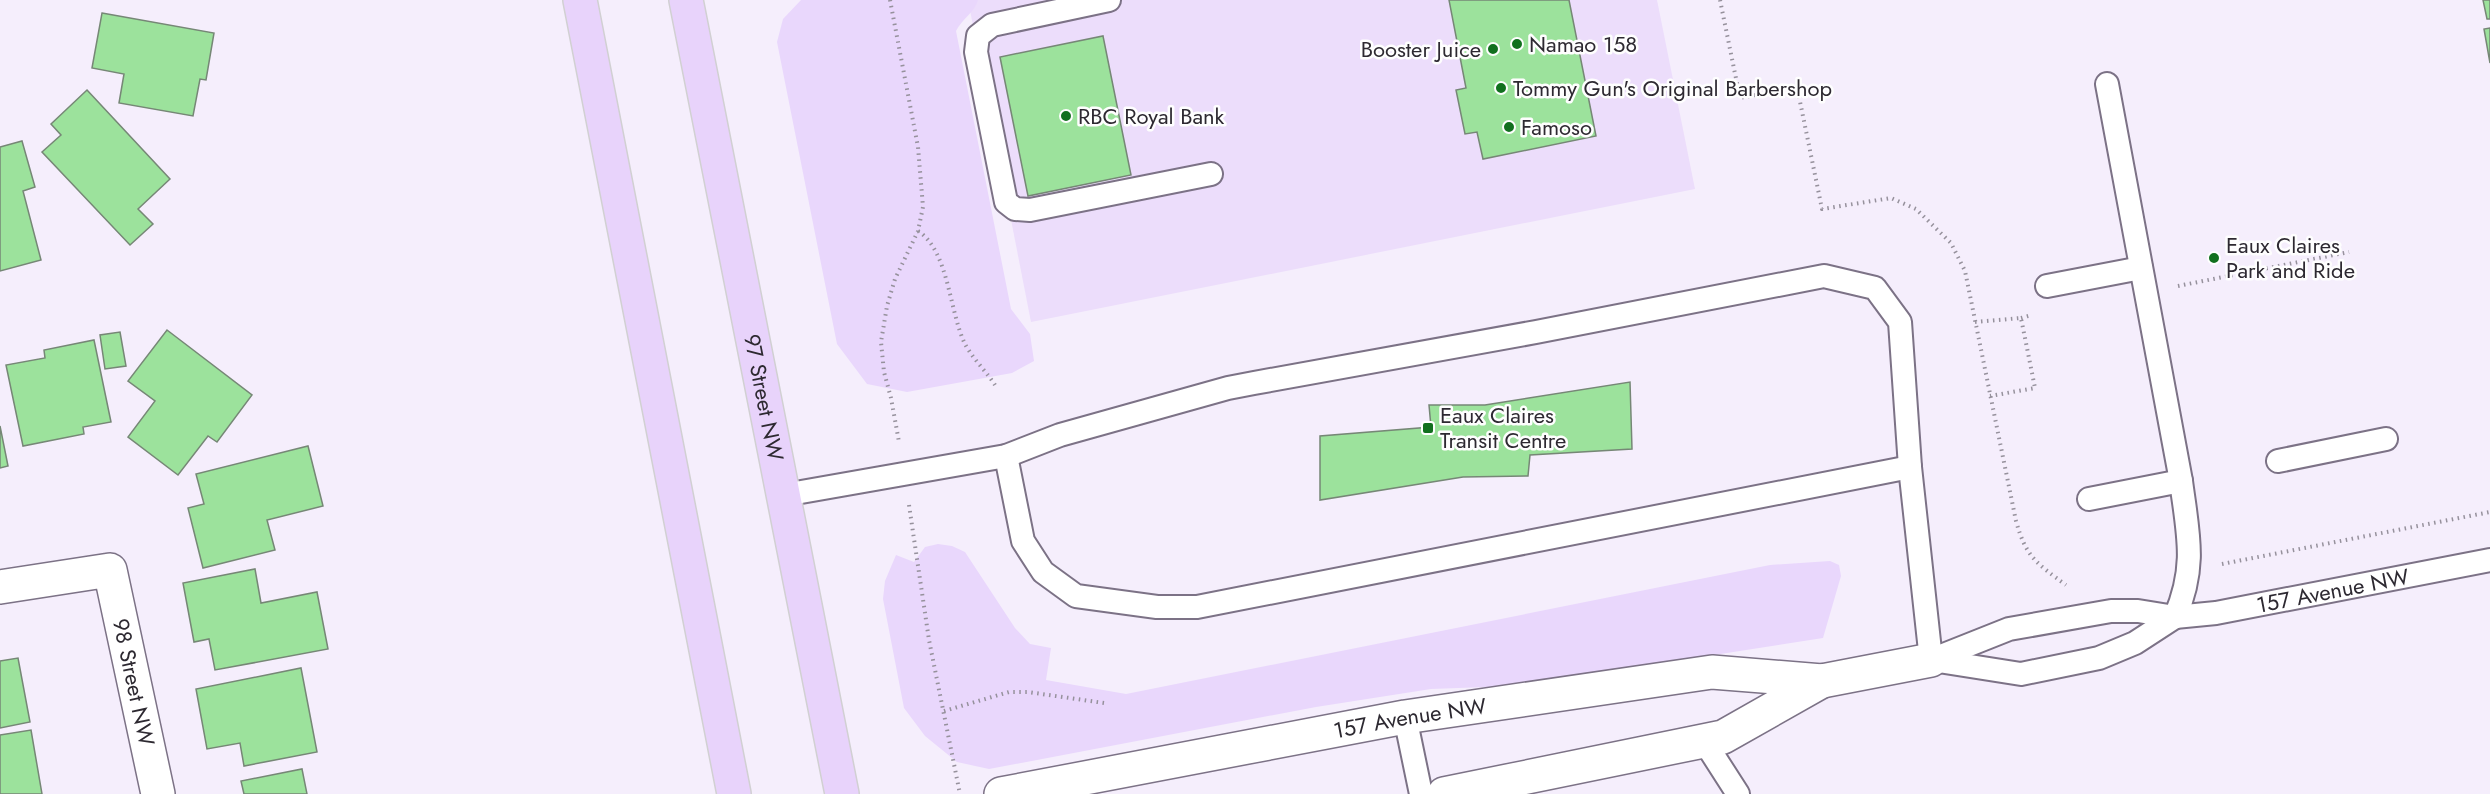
<svg xmlns="http://www.w3.org/2000/svg" width="2490" height="794" font-family="Jost,sans-serif">
  <style>
    .built { fill: #ecddfb }
    .green { fill: #e9d7fc }
    .building { fill: #9ce29c; stroke: #768776; stroke-width: 1.5 }
    .lines { fill: none; stroke-linecap: round; stroke-linejoin: round }
    .service-casing { stroke: #7c7286; stroke-width: 26 }
    .minor-casing { stroke: #7c7286; stroke-width: 36 }
    .primary-casing { stroke: #d1d0d2; stroke-width: 36 }
    .path { stroke: #96919c; stroke-width: 4; stroke-dasharray: 1.5 4.5; stroke-linecap: butt }
    .service { stroke: #fff; stroke-width: 22 }
    .minor { stroke: #fff; stroke-width: 33 }
    .primary { stroke: #e8d3fb; stroke-width: 33 }
    .poi-dot { fill: #11701e; stroke: #fefefe; stroke-width: 2 }
    .labels { text-anchor: middle; stroke-width: 5; stroke-linejoin: round; paint-order: stroke }
    .poi-label { font-size: 22px; fill: #2d2931; stroke: #fefefe; text-anchor: start }
    .street-label { font-size: 22px; fill: #2d2931; stroke: #fefefe }
  </style>
  <rect width="100%" height="100%" fill="#f5eefc"/>
  <path class="built" d="M968,0H1657L1695,189L1031,322Z"/>
  <path class="green" d="M801,0H978C975,12 962,19 956,31L1011,309L1030,334L1034,361L1012,373L907,392L867,384L837,344L777,42L783,19Z
    M938,544L952,546L965,552L1015,628L1030,644L1051,648L1046,680L1126,694L1770,565L1830,561L1839,565L1841,576L1823,638L1514,686L1431,689L1316,707L989,769L957,762L925,736L904,708L883,599L885,581L896,555L914,562L925,547Z"/>
  <path class="building" d="M1449,0H1569L1596,136L1483,159L1477,132L1465,134L1456,90L1466,88Z
    M2483,0H2490V19H2487Z
    M102,13L214,33L206,80L200,79L193,116L119,103L124,74L92,68Z
    M2490,28V63L2484,29Z
    M1103,36L1131,175L1028,196L1000,57Z
    M87,90L170,179L138,209L153,224L130,245L42,152L61,135L51,124Z
    M22,141L35,187L23,191L41,260L0,271V147Z
    M167,330L252,395L217,442L208,436L178,475L128,437L155,401L128,381Z
    M120,332L126,366L105,369L100,335Z
    M94,340L111,422L83,427L84,434L23,446L6,365L45,358L44,350Z
    M1630,382L1632,449L1530,455L1528,476L1463,477L1320,500V436L1431,427L1429,405H1485Z
    M0,426L8,466L0,468Z
    M308,446L323,506L267,520L275,550L203,568L188,508L204,504L196,474Z
    M255,569L261,603L317,592L328,649L215,670L209,639L194,642L183,583Z
    M18,658L30,722L0,728V661Z
    M301,668L317,752L244,766L240,743L207,749L196,689Z
    M31,730L42,794H0V735Z
    M302,769L307,794H244L241,781Z"/>
  <g class="lines">
    <g class="service-casing">
      <g id="service">
        <path d="M1109,0L992,25L978,36L976,52L1006,202L1015,209L1030,210L1211,174"/>
        <path d="M2107,84L2181,481C2188,534 2197,566 2175,617"/>
        <path d="M2047,286L2141,268"/>
        <path d="M1006,456L1023,541L1043,572L1076,596L1157,607H1197L1910,467"/>
        <path d="M2278,461L2386,439"/>
        <path d="M784,495L1006,456L1060,435L1228,388L1254,383L1536,332L1824,276L1875,288L1900,322L1910,467L1931,660"/>
        <path d="M2089,499L2181,481"/>
        <path id="s1" d="M1931,660L2009,629L2111,611H2138L2175,617L2216,613L2490,560"/>
        <path d="M1932,660L2021,674L2099,658L2135,643L2175,617"/>
        <path d="M1405,717L1421,794"/>
        <path d="M1704,741L1738,794"/>
      </g>
    </g>
    <g class="minor-casing">
      <g id="minor">
        <path id="s2" d="M0,587L110,570L158,794"/>
        <path id="s3" d="M1001,794L1405,717L1712,672L1822,681L1931,660"/>
        <path d="M1444,794L1723,737L1822,681"/>
      </g>
    </g>
    <g class="primary-casing">
      <g id="primary">
        <path d="M580,0L734,794"/>
        <path id="s4" d="M686,0L842,794"/>
      </g>
    </g>
    <path class="path" d="M890,0L918,147L923,207L918,231L895,279L887,306L881,342L884,372L891,398L899,442
      M1720,0L1740,98L1797,87L1822,209L1891,198L1916,209L1951,243L1965,271L2016,521C2026,557 2036,563 2066,585
      M918,231C949,251 949,311 965,344C973,359 986,371 995,385
      M2178,286L2349,252
      M2021,318L2032,315
      M1975,322L2021,318L2035,388L1990,396
      M909,505L929,640L960,794
      M2222,564L2490,512
      M944,711L1009,692H1028L1104,703"/>
    <use href="#service" class="service"/>
    <use href="#minor" class="minor"/>
    <use href="#primary" class="primary"/>
  </g>
  <g class="poi-dot">
    <circle cx="1517" cy="44" r="6"/>
    <circle cx="1493" cy="49" r="6"/>
    <circle cx="1501" cy="88" r="6"/>
    <circle cx="1066" cy="116" r="6"/>
    <circle cx="1509" cy="127" r="6"/>
    <circle cx="2214" cy="258" r="6"/>
    <rect x="1422" y="422" width="12" height="12" rx="3"/>
  </g>
  <g class="labels">
    <g class="poi-label">
      <text x="1529" y="52">Namao 158</text>
      <text x="1481" y="57" text-anchor="end">Booster Juice</text>
      <text x="1513" y="96">Tommy Gun's Original Barbershop</text>
      <text x="1078" y="124">RBC Royal Bank</text>
      <text x="1521" y="135">Famoso</text>
      <text x="2226" y="253">Eaux Claires<tspan x="2226" dy="25">Park and Ride</tspan></text>
      <text x="1440" y="423">Eaux Claires<tspan x="1440" dy="25">Transit Centre</tspan></text>
    </g>
    <g class="street-label">
      <text dy="8" stroke="none"><textPath href="#s4" startOffset="405">97 Street NW</textPath></text>
      <text dy="8" stroke="none"><textPath href="#s1" startOffset="412">157 Avenue NW</textPath></text>
      <text dy="8" stroke="none"><textPath href="#s2" startOffset="226">98 Street NW</textPath></text>
      <text dy="8" stroke="none"><textPath href="#s3" startOffset="416">157 Avenue NW</textPath></text>
    </g>
  </g>
</svg>
